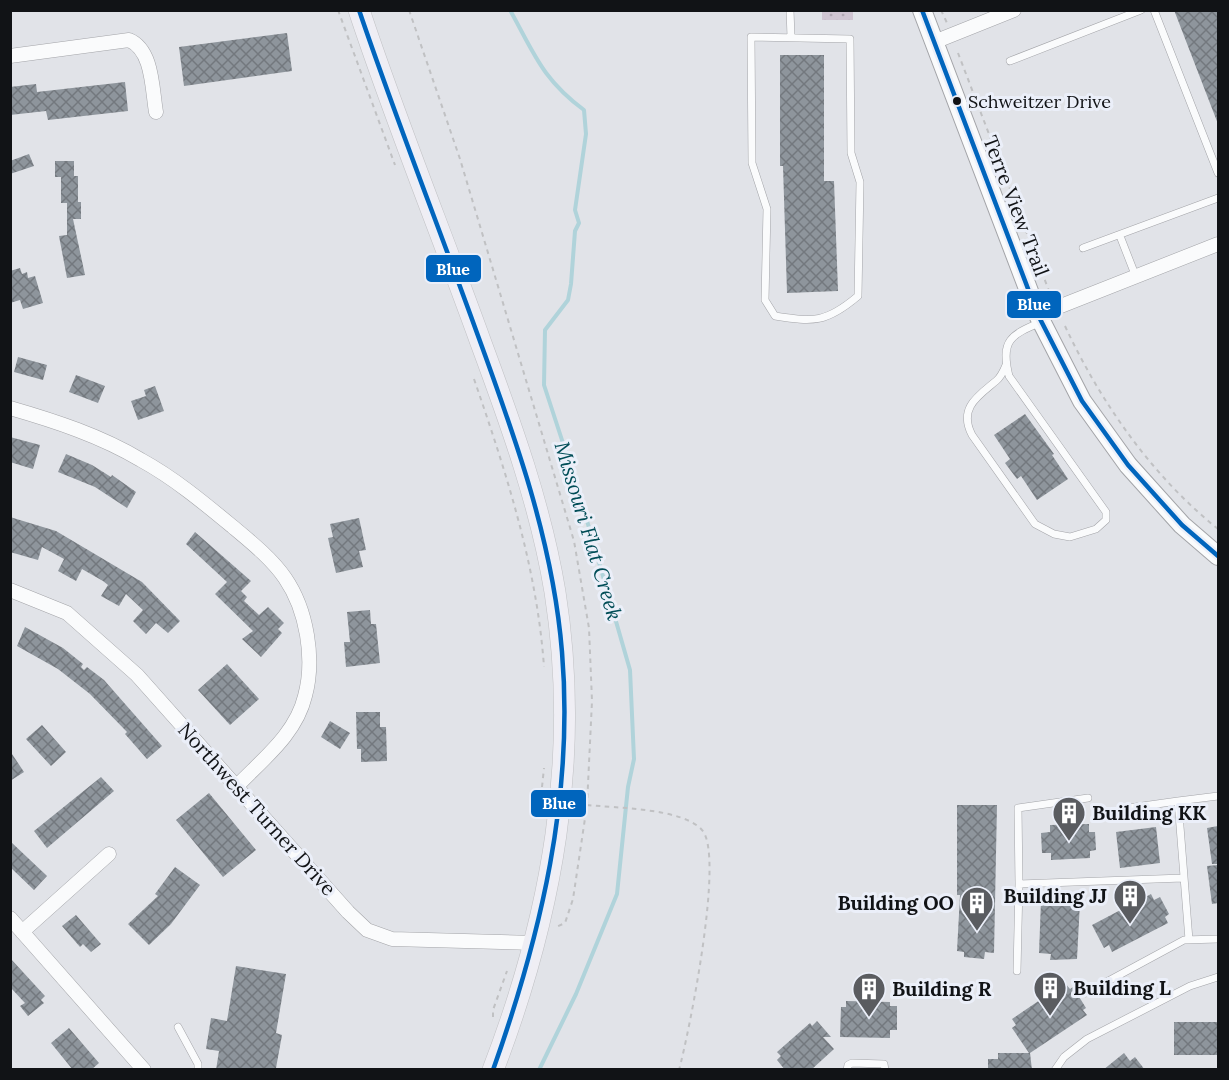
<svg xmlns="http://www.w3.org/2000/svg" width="1229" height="1080" font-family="Lora,serif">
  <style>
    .park { fill: url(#park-dots) }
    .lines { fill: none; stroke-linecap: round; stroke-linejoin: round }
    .stream { stroke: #b0d3da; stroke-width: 4 }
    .building { fill: url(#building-cross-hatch) }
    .lane-casing { stroke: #a3a4a8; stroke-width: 8 }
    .street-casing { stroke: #a3a4a8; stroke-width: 15 }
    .secondary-casing { stroke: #a3a4a8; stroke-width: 20 }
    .primary-casing { stroke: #c0c1c4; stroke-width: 22 }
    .path { stroke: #c0c1c3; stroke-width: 2; stroke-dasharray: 4.5 4.5; stroke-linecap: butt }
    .lane { stroke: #fafbfc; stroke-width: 7 }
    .street { stroke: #fafbfc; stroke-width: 14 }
    .secondary { stroke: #fafbfc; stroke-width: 18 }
    .primary { stroke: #efeef4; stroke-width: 21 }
    .bus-1-casing { stroke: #ebeff9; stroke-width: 9 }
    .bus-1 { stroke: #0065bd; stroke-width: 4.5 }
    .bus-dot { fill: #111316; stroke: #ebeff9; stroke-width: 2 }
    .labels { text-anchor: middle; stroke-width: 6; stroke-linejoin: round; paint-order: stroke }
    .bus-label { font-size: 18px; fill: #111316; stroke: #ebeff9; text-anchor: start }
    .street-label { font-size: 20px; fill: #111316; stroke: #ebeff9 }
    .poi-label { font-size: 20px; font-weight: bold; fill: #111316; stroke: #ebeff9; text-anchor: start }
    .water-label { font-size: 21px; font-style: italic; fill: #014d57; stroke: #ebeff9 }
    .line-badge { stroke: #ebeff9; stroke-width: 2 }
    .badge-label { font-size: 16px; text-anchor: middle; font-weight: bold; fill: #fff }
  </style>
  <defs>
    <pattern id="park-dots" width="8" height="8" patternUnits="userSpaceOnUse" patternTransform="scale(1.5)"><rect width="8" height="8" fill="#d0c5d2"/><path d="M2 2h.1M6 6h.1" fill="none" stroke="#b2a8b4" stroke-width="1.8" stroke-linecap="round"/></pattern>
    <pattern id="building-cross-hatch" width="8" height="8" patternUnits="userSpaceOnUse" patternTransform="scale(1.5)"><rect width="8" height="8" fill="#8e959c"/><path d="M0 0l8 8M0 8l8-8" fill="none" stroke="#73787e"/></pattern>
  </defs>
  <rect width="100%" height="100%" fill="#e1e3e8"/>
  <path class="park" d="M822,11H853V20H822Z"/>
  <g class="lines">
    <path class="stream" d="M510,10C534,53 542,79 584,110L586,134L575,210L579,223L575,231L571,284L568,300L545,330L544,385L577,486L630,670L634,759L628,787L617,894L576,994L539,1070"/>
  </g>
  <path class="building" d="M1174,10H1218V124Z
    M287,33L292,71L184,86L179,47Z
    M780,55H824V181H834L838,291L787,293L783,166H780Z
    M125,82L128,111L48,120L46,111L10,115V87L36,84L37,92Z
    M29,154L34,166L10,174V161Z
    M55,161H74V176H78V202H81V219H73L85,275L67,278L59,236L67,235V203H61V177H55Z
    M20,268L22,274L27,272L28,278L35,276L43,303L23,309L20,300L10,303V271Z
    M18,357L47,365L43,380L14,372Z
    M76,375L105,386L98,403L69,392Z
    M155,386L164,411L138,420L131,401L146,396L144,390Z
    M1025,414L1054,454L1052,455L1068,479L1037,500L1021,476L1017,479L1005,463L1010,459L994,435Z
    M10,437L40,445L33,469L10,462Z
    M66,454L92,465L111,477L112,475L136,492L127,508L95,487L58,472Z
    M10,517L56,531L142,582L180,621L168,633L156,623L146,634L133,621L143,610L126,594L119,606L101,596L108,585L103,581L82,569L76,581L58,571L64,559L42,547L38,560L10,552Z
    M359,518L366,550L359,551L363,567L336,573L328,538L333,537L330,524Z
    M195,532L251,581L241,591L247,597L244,601L259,615L268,607L284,623L278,629L282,633L261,657L242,639L253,631L215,594L227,582L186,544Z
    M370,610L371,624H376L380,663L346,667L344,642H350L347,612Z
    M25,627L63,648L83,664L81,667L84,670L87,667L104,680L162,746L147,759L125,734L127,732L90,694L58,669L17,646Z
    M227,664L259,699L230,725L198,690Z
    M356,712H380V727H386L387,761L361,762V749H357Z
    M330,721L350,733L340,749L321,737Z
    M42,725L66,752L51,766L26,739Z
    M10,751L24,772L10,781Z
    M101,777L114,791L47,848L34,831Z
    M209,793L256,850L223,877L176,820Z
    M957,805H997L994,953L985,952L984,959L964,957V952L957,951L960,895H957Z
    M1089,824V832H1095L1096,850L1090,851V858L1051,860V853H1042L1041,833L1050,832V825Z
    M1218,826V864H1212L1207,828Z
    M1156,827L1160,863L1120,868L1116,832Z
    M10,841L47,876L34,890L10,867Z
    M1218,865V903L1212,904L1207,866Z
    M175,867L200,885L171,924L149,945L128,924L158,896L155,894Z
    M1151,894L1154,900L1160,897L1169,914L1165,917L1168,923L1112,952L1109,945L1104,948L1092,925Z
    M1048,898L1073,899V902H1080L1077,959L1050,960L1051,954L1039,953L1041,901H1048Z
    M76,915L101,944L91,952L83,944L80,947L62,926Z
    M10,958L45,996L41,1000L44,1003L28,1016L20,1006L25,1003L10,987Z
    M236,966L286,974L276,1033L282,1035L276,1068L216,1070L219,1051L206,1049L211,1018L227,1021Z
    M1065,983L1070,989L1073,987L1086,1008L1083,1010L1087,1015L1030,1053L1032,1070H988V1059H998V1053H1029L1012,1028L1016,1025L1012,1019Z
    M846,1001L890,1002V1006H897V1030H890V1038L840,1037L841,1007H846Z
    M817,1021L831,1037H823L834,1049L811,1070H785L777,1060L781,1056L777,1052L810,1023L812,1026Z
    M1174,1022H1218V1055H1174Z
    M69,1028L99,1063L91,1070H73L51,1043Z
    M1124,1053L1130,1061L1135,1057L1145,1070H1103Z"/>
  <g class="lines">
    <g class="lane-casing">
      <path id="lane" d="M790,10L791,37
        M1154,10L1218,173
        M751,37L850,39L851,153L860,182L858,296C826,323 814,322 775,316L765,300L767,209L752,163Z
        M1010,61L1141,10
        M1120,236L1136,277
        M1083,248L1218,198
        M1006,365C1004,370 1001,377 996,381C978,396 958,408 972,435L1035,524L1054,534L1070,537L1096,529L1106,520V512L1009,376C1000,340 1011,335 1041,322
        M1178,801L1218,796
        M1121,809L1178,801L1189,940
        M1019,884L1018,808L1088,798
        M1017,971L1019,884L1183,878
        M1086,993L1184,940L1218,939
        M178,1027L198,1064V1070
        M847,1070L848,1065L852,1063L884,1064L885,1070
        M1055,1070L1064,1057L1087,1039L1190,986L1218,977"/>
    </g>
    <g class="street-casing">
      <path id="street" d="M934,42L1014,10
        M10,56L129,40C153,50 152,89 156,112
        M1038,315L1218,244
        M10,408C55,421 101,436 141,460C174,478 204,503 233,527C251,542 272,559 285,578C307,610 315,659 305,696C296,734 263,759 237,786
        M10,590L67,613L137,675L348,912L367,930L392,939L536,943
        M10,918L144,1070
        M22,932L109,854"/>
    </g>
    <g class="secondary-casing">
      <path id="secondary" d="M922,10L1038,315L1082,401L1128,465L1182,525L1218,556"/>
    </g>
    <g class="primary-casing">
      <path id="primary" d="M359,10C396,122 441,232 481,343C511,424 541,507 555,592C581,757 552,916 493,1070"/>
    </g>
    <path class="path" d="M338,10L395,165
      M409,10L460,159L574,541L589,628L592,701L587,805L573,899L565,923L554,928
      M941,10L947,23
      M958,53L1049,291
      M1065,326C1101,403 1152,476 1218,529
      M474,379C506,472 537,567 544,667
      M542,787L544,768
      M587,805C615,808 683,808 702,830C725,855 689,1033 679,1070
      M493,1017V1010L507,971"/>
    <use href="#lane" class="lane"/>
    <use href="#street" class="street"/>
    <use href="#secondary" class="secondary"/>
    <use href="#primary" class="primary"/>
    <g class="bus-1-casing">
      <path id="bus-1" d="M359,10C396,119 438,225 477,333C515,437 553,541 562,652C574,796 541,935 493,1070
        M922,10L1038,315L1082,401L1128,465L1182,525L1218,556"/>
    </g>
    <use href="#bus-1" class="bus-1"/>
  </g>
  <defs>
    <g id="building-pin" transform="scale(1.725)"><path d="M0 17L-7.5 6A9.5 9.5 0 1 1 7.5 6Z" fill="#5a5c60" stroke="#ebeff9"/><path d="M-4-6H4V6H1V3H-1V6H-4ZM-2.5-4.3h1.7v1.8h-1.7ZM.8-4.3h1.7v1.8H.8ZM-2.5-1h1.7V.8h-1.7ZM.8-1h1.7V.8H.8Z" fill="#fff"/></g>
  </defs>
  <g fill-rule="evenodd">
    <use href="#building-pin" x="1069" y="813"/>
    <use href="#building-pin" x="1130" y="896"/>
    <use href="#building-pin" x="977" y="903"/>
    <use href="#building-pin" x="1050" y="988"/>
    <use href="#building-pin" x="869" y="989"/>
  </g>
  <circle class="bus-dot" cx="957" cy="101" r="5"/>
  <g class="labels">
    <g class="bus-label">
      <text x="968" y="108">Schweitzer Drive</text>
    </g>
    <g class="street-label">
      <text transform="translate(1016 206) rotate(69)" y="7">Terre View Trail</text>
      <text transform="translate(257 809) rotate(48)" y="7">Northwest Turner Drive</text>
    </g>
    <g class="poi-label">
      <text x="1092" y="820">Building KK</text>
      <text x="1107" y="903" text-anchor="end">Building JJ</text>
      <text x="954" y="910" text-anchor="end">Building OO</text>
      <text x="1073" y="995">Building L</text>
      <text x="892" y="996">Building R</text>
    </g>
    <g class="water-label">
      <text transform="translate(588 531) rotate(73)" y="7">Missouri Flat Creek</text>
    </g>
  </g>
  <g class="line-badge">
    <rect x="425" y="254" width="57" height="29" rx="6" fill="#0065bd"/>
    <rect x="1006" y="290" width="56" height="29" rx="6" fill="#0065bd"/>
    <rect x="530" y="789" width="57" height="29" rx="6" fill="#0065bd"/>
  </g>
  <g class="badge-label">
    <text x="453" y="275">Blue</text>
    <text x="1034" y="310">Blue</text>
    <text x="559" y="809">Blue</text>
  </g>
  <rect width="1229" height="1080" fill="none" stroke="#111316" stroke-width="24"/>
</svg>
